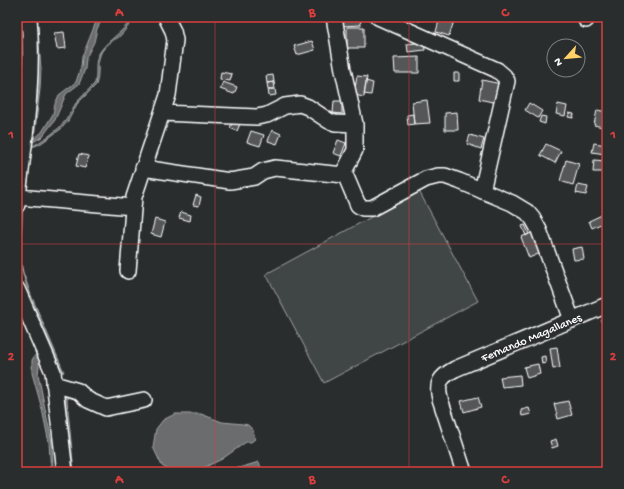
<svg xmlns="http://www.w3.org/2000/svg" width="624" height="489" font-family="'Gochi Hand',sans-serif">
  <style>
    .green { fill: #414445; stroke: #a0a2a2 }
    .water { fill: #6a6c6d; stroke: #a6a7a7 }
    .building { fill: #555758; stroke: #fff }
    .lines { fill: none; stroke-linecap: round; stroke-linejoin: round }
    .minor-casing { stroke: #fff; stroke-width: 18 }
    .path { stroke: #fff; stroke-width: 2; stroke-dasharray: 3 3; stroke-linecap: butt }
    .minor { stroke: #2a2d2e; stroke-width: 15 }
    .grid { fill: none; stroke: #da3e3e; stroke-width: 1; stroke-opacity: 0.55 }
    .labels { text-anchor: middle; stroke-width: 3; stroke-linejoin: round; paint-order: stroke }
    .street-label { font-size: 12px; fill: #fff; stroke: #2a2d2e }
    .neatline { fill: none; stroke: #da3e3e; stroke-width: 1.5 }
    .grid-label { font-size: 13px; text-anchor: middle; font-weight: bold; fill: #da3e3e }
  </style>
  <rect width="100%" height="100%" fill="#2a2d2e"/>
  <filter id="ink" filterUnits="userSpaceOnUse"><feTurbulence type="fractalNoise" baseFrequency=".025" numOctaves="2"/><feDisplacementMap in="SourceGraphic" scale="8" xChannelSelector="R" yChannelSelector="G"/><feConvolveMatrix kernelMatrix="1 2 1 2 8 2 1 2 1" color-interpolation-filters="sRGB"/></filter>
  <g filter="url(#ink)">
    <path class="green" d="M419,191L478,301L324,383L266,274Z"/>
    <path class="water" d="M35,17H37L41,69L40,89L34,139L42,132L53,114L55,104L59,95L76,82L81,67L82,57L98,17H103L97,29L94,42L86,58L85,69L79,84L66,94L55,120L42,137L33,142V146L49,136L60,127L66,120L76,103L95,83C97,75 95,65 97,58C103,41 125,33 132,17H134C132,22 123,33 119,37C113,40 106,45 102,51C96,61 100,74 96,85L77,104L68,121L61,129L40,144L32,147L29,162L33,122L39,89L38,51Z
      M23,203L20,258L23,272L31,295L64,372L63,373L30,296L20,265L21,210Z
      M37,352L40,357L38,374L52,443L53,472H51L49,443L42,409L32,373V360Z
      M65,397H68L67,400L74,472H72Z
      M175,414H201L222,422L243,424L248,425L253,430L255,439L251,442H246L222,459L201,469L192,472H177L169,470L162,466L153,447L156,429L163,420Z
      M259,462L262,471L257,472H225Z"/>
    <path class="building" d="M341,17H360L361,25L342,26Z
      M417,17H432L433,18L418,21Z
      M440,17L455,18L449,36L436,32Z
      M347,27H364V48H347Z
      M64,32L66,48L57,49L54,33Z
      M312,41L315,50L297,55L294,46Z
      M424,42L425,50L408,52L407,44Z
      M419,57V73H395L394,58Z
      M221,72L232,74L230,81L220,79Z
      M454,73H459V81H454Z
      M273,75L274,82L267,83L266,76Z
      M357,76L367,77L364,97L354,95Z
      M482,80L501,84L497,103L479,99Z
      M366,81L373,83L371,95L364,94Z
      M223,82L237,87L234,94L220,89Z
      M274,82L275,89H268L267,83Z
      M268,89H275L276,95L269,96Z
      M427,100L430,123L414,124L412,102Z
      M334,101H342V114L333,113Z
      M529,103L542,111L538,118L525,110Z
      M558,104L567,106L565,116L556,114Z
      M597,110L607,112V128L594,125Z
      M457,112L458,130H445V113Z
      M569,113L574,114L573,118L568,117Z
      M413,114L414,124L408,125L407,115Z
      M541,116L546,117L545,124L539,122Z
      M233,121L240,124L237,131L230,128Z
      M272,130L281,134L277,144L268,141Z
      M251,131L264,135L260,146L247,142Z
      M470,135L484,139L481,149L467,144Z
      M338,140L346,143L341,156L333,153Z
      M594,143L606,145L605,154L592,152Z
      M546,144L561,151L555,163L540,155Z
      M79,154L89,156L85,168L76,166Z
      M566,160L579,164L573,185L560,181Z
      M594,160L606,161L605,172H593Z
      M578,185L588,187L586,195L576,193Z
      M196,195L201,197L199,206L193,205Z
      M181,212L191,215L190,221L179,218Z
      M604,214L607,221L592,228L589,221Z
      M155,219L165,222L161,237L151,234Z
      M525,225L529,234L526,236L522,226Z
      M537,231L545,251L529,258L521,237Z
      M582,247L584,259L574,260L572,249Z
      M557,347L560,368L553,369L550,348Z
      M545,356L546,363L542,364L541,357Z
      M538,364L540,374L527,378L524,367Z
      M520,375L521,385L502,387L500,377Z
      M478,397L481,407L464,412L461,401Z
      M568,401L572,415L558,419L554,404Z
      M529,408L531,414L522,416L521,410Z
      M556,439L558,446L552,448L550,441Z
      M346,468L347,472H334Z"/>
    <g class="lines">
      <g class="minor-casing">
        <path id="minor" d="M334,17L343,70L355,124V150L344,172L358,205L363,208H372L426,179L438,176H445L459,181L512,203L527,212L533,219L539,230L572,320
          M378,17L497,70L504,76L507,81L482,191
          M586,20L587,17
          M162,113L257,117L267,115L285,106L300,104L308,107L329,121L335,123L355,124
          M143,168L230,181L254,177L263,171L275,168L344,175
          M18,197L133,207
          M17,205C24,143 34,80 29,17
          M128,271L134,197L168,95L175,40L173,31L166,17
          M17,289L53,372L65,472
          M54,384L78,391L88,400L106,408L144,400
          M464,472L440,399C436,383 440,377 455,369L607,305"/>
      </g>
      <path class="path" d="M602,320L607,342"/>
      <use href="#minor" class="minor"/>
    </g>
  </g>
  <path class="grid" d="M215,17V472M409,17V472M17,244H607"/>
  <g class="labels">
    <g class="street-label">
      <text transform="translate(531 337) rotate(-23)" y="4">Fernando Magallanes</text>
    </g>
  </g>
  <rect width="624" height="489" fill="none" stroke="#2a2d2e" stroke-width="44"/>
  <g transform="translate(566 58) rotate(243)"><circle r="19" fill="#2a2d2e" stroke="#7f8182"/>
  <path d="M0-3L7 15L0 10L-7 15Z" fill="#ffd166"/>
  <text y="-6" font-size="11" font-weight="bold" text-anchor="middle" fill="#ffffff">N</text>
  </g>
  <rect x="22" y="22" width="580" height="445" class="neatline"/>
  <g class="grid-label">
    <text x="119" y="16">A</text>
    <text x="312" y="16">B</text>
    <text x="505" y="16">C</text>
    <text x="11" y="138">1</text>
    <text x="613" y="138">1</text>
    <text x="11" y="360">2</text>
    <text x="613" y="360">2</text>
    <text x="119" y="483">A</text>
    <text x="312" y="483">B</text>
    <text x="505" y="483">C</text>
  </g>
</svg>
